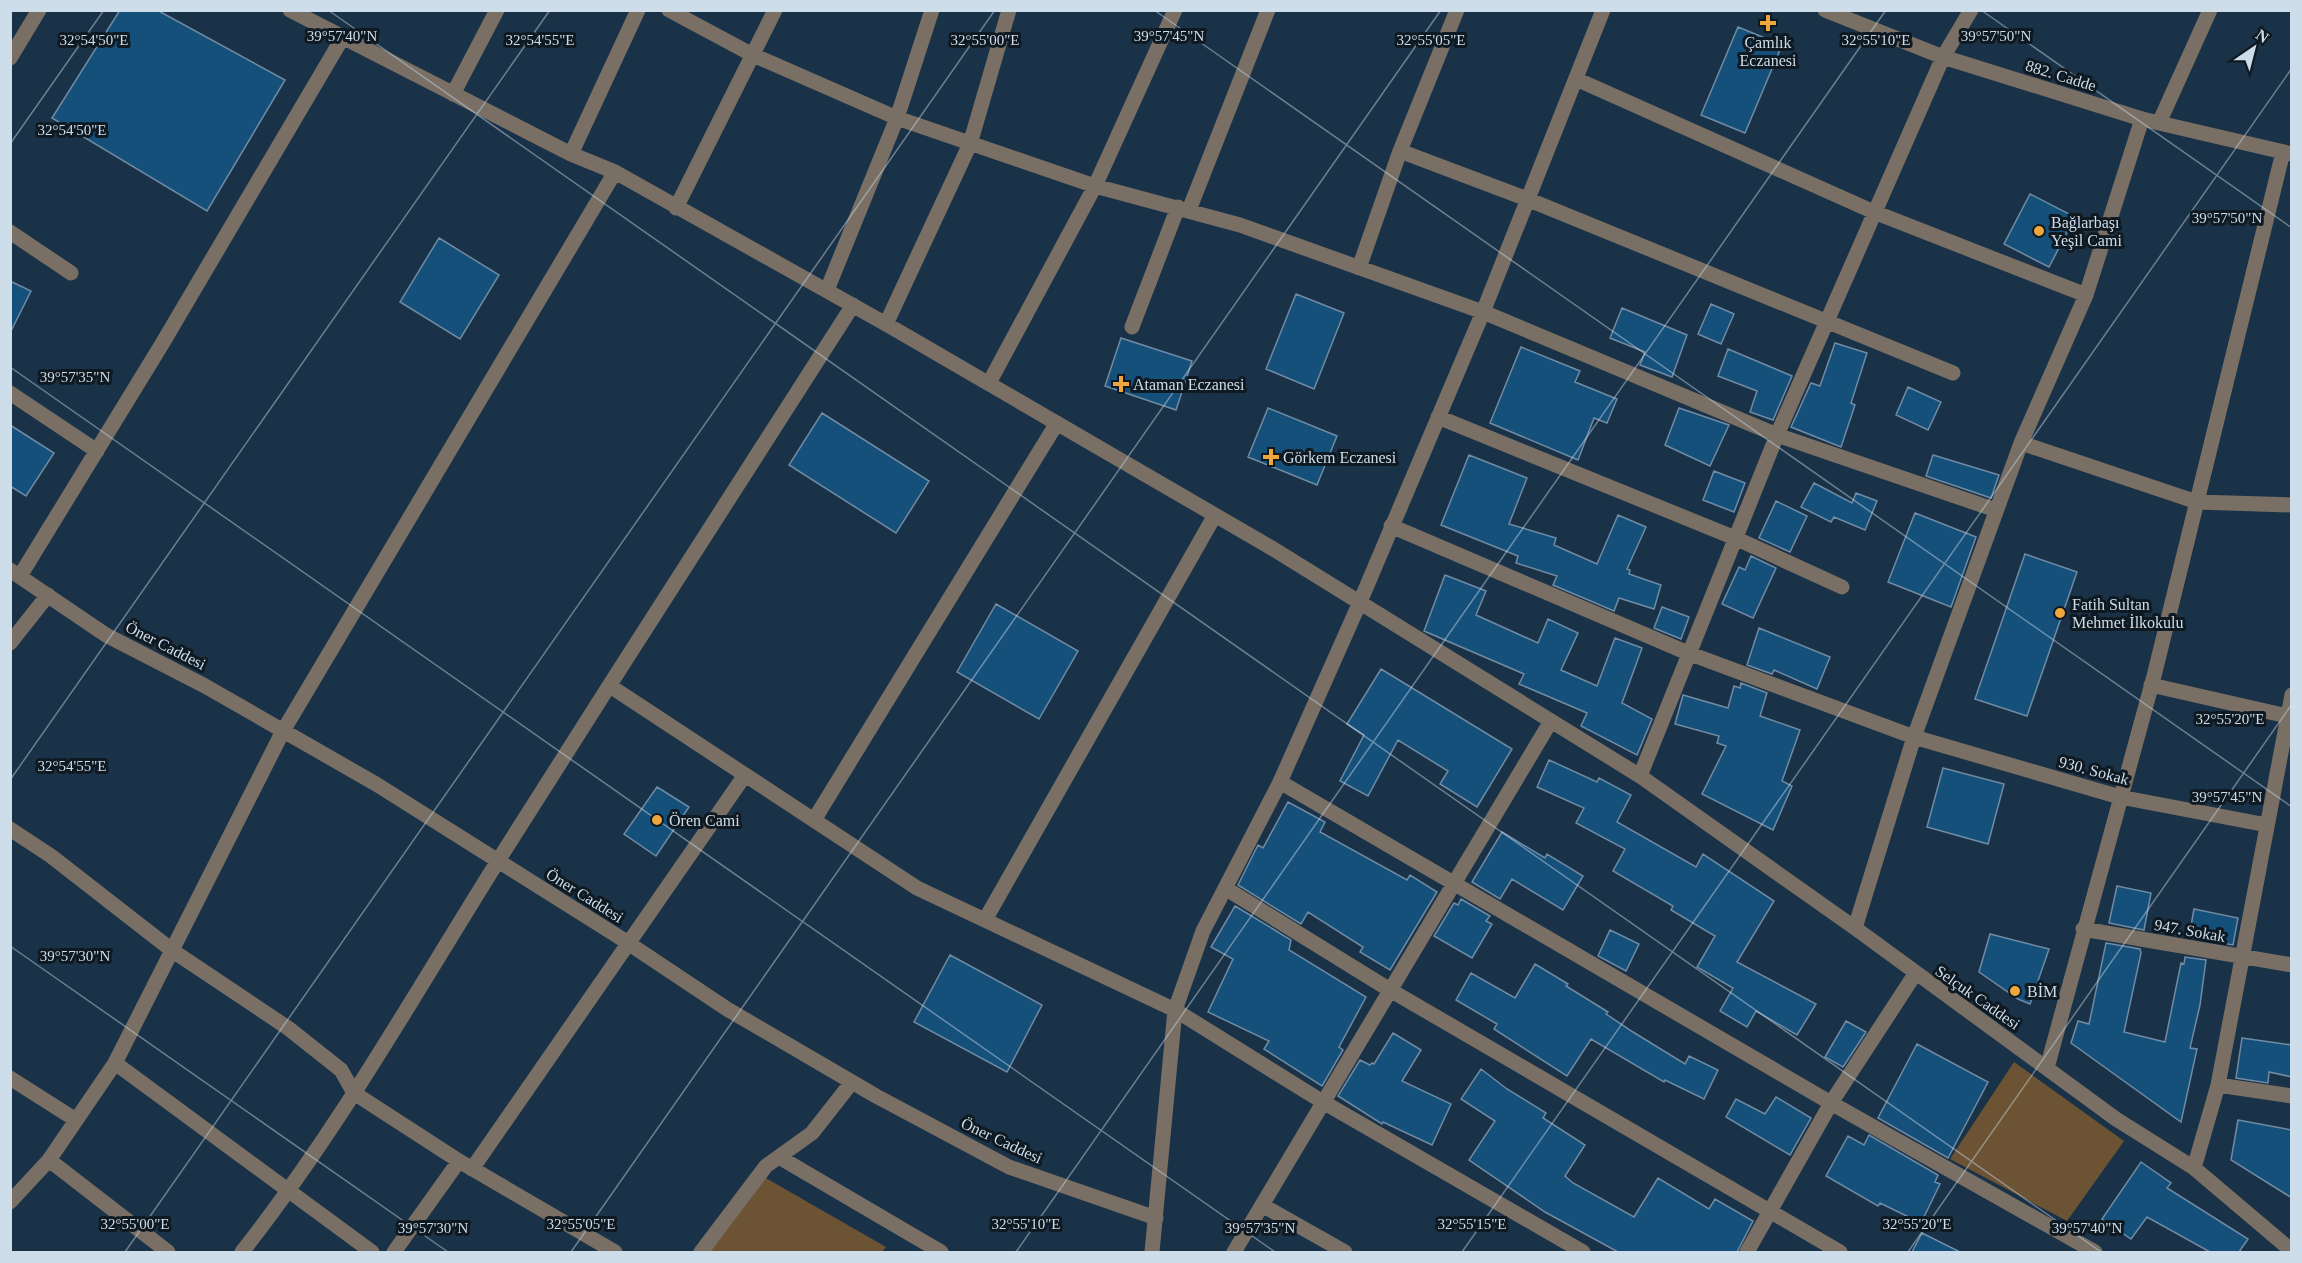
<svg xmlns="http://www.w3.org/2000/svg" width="2302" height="1263" font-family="Georgia,serif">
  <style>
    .green { fill: #6b5334 }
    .building { fill: #15507b; stroke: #708ba3; stroke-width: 1.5 }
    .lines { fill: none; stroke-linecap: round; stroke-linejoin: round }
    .minor { stroke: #796f64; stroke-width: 15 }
    .ticks { fill: none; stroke: #ceddea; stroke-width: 1.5; stroke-opacity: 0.45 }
    .poi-dot { fill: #eea73d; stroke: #0f1922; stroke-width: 2 }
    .labels { text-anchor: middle; stroke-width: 6; stroke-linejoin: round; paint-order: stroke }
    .poi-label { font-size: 16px; fill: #ceddea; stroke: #0f1922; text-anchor: start }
    .street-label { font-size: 16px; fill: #ceddea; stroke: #0f1922 }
    .ticks-label { font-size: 15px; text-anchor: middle; fill: #ceddea; stroke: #0f1922; stroke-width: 6; stroke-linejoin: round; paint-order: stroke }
  </style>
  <rect width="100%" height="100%" fill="#1a3247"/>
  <path class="green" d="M2014,1062L2124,1141L2067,1221L1950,1159Z
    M764,1177L886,1247L882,1252H709Z"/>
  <path class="building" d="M120,10H157L285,80L207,211L52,118Z
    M1738,27L1782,45L1745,133L1701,115Z
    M2030,194L2075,217L2049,267L2004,244Z
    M439,238L499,275L460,339L400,302Z
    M10,281L31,291L10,333Z
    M1296,294L1344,313L1314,389L1266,369Z
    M1711,304L1734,314L1721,344L1698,334Z
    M1622,308L1687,335L1672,377L1640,365L1645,352L1610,338Z
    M1121,338L1192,361L1176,410L1105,386Z
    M1835,343L1867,353L1851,403L1855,405L1841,447L1791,427L1811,383L1820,386Z
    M1521,347L1580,371L1575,382L1617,399L1607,423L1594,418L1578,460L1490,423Z
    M1728,349L1792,376L1773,420L1750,412L1757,391L1718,376Z
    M1908,387L1941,402L1928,430L1896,415Z
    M1268,408L1337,436L1317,485L1248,457Z
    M1679,408L1729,425L1710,466L1665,445Z
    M822,413L929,481L896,533L789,465Z
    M10,425L54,453L26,496L10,486Z
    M1469,455L1527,478L1509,524L1556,538L1554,545L1597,564L1618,515L1646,527L1627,569L1630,570L1629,574L1661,585L1654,609L1619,598L1614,611L1553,585L1557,576L1516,563L1518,556L1441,525Z
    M1933,455L1999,475L1991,498L1926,476Z
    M1714,471L1745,483L1734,512L1703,500Z
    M1814,483L1852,503L1856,493L1877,501L1865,530L1834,517L1831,522L1801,507Z
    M1776,501L1807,516L1790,552L1759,538Z
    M1915,513L1976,537L1951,607L1888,582Z
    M2025,554L2077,572L2027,716L1975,699Z
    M1751,556L1776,568L1753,618L1722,604L1739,567L1745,570Z
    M1445,575L1486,591L1476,615L1538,643L1548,619L1578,633L1561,670L1597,686L1615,638L1642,648L1622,703L1652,719L1637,755L1581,726L1587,713L1519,684L1524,674L1424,631Z
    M996,604L1078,651L1039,719L957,672Z
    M1662,607L1689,617L1681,639L1654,628Z
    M1759,628L1830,657L1817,689L1774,670L1772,674L1747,665Z
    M1381,669L1512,749L1477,807L1440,784L1448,771L1398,740L1368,796L1340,781L1364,735L1347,724Z
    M1741,683L1767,693L1760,716L1800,730L1782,781L1792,786L1773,830L1702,794L1726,746L1717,743L1719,736L1675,724L1683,695L1728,708L1734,686L1740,688Z
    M1549,760L1597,782L1599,778L1631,795L1617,822L1696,867L1703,854L1774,901L1737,962L1816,1004L1797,1035L1756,1011L1747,1027L1720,1011L1733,988L1697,967L1715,936L1671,910L1673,906L1613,871L1625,849L1576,823L1584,808L1537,787Z
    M1943,768L2004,784L1988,844L1927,827Z
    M657,787L689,807L656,856L624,834Z
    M1288,802L1325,822L1320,832L1407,880L1410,875L1437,892L1390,970L1360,952L1363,947L1308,912L1301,924L1238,885L1258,845L1263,848Z
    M1502,832L1545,858L1547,854L1583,876L1563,910L1512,879L1500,899L1472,882Z
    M2117,886L2151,893L2144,930L2109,923Z
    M1461,899L1490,916L1486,921L1492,924L1472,958L1434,936L1454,903L1458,905Z
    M1235,906L1291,940L1289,950L1366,997L1339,1047L1343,1050L1322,1086L1264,1049L1269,1041L1208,1012L1233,959L1211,947Z
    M2194,909L2238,918L2233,945L2189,937Z
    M1610,930L1639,944L1626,971L1598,956Z
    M1990,934L2049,949L2030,1004L2018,999L1979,972Z
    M2106,943L2140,949L2141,953L2124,1032L2165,1042L2181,963L2184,964L2185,957L2206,960L2200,1005L2190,1048L2197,1049L2181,1122L2071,1043L2078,1021L2089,1024Z
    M950,955L1042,1005L1007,1072L914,1022Z
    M1535,964L1568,984L1566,986L1608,1012L1606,1014L1633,1032L1685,1064L1689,1056L1718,1070L1704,1099L1665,1080L1664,1082L1591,1039L1567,1076L1494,1029L1497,1024L1456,1000L1471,973L1515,998Z
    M1846,1021L1866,1032L1843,1067L1825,1057Z
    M1393,1033L1421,1050L1402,1081L1451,1104L1432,1145L1383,1122L1382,1124L1338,1096L1360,1060L1370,1065L1372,1063L1374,1064Z
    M2242,1038L2292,1045V1077L2269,1072L2268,1083L2236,1078Z
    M1917,1044L1988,1082L1948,1158L1878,1118Z
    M1481,1069L1507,1089L1546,1113L1543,1118L1585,1145L1565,1176L1573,1183L1634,1217L1658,1178L1709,1209L1715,1199L1753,1221L1737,1252H1618L1545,1212L1469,1160L1495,1121L1461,1099Z
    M1776,1097L1811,1118L1790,1155L1726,1117L1736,1099L1765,1114Z
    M2238,1120L2292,1130V1198L2231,1160Z
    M1869,1135L1938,1175L1935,1182L1940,1184L1921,1223L1880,1203L1878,1206L1826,1176L1848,1136L1864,1145Z
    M2141,1162L2171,1183L2167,1188L2248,1239L2239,1252H2210L2147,1217L2131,1239L2102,1219Z
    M1922,1233L1960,1252H1912Z"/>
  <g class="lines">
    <path class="minor" d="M290,10L571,154L615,172L886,324L1270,547L1640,776L1855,928L2116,1119L2194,1168L2292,1251
      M669,10L751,54L897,118L1095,186L1240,225L1483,312L1777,435L1996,510
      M1825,10L1943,57L2142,119L2292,154
      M10,58L39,10
      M1576,79L1874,212L2086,295
      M453,94L497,10
      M2159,123L2210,10
      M1400,151L1527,199L1953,373
      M571,154L638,10
      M676,208L775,10
      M1189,210L1268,10
      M10,232L71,273
      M1359,268L1400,151L1457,10
      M827,290L897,118L932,10
      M886,324L970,144L1009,10
      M1132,327L1178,207
      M989,383L1095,186L1175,10
      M10,393L97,451
      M1438,417L1735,538L1842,587
      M2021,443L2197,502L2292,505
      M1391,526L1688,653L1914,737L2120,797L2267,825
      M10,570L106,635L205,686L376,784L619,937L727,1009L876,1096L1009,1167L1156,1218
      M20,576L162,344L343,37
      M10,643L48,595
      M2151,685L2287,716
      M610,686L917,888L1175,1010L1323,1102L1583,1252
      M1640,776L1777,435L1943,57L1971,10
      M1280,782L1831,1103L2095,1252
      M814,820L1057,423
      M10,829L51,856L173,951L288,1028L341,1070L354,1093L459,1161L615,1252
      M1225,888L1390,990L1840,1252
      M985,920L1215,515
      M1855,928L1914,737L2021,443L2086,295L2142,119
      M2083,929L2292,965
      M115,1063L372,1252
      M2047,1068L2154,676L2283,152
      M10,1078L76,1120
      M2218,1085L2292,1096
      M779,1157L941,1252
      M49,1160L168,1252
      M2194,1168L2218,1085L2292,695
      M472,1169L745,775
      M10,1202L49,1160L115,1063L283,731L615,172
      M1262,1205L1345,1252
      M242,1252C338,1130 414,995 496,864C614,677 734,491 853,305
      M394,1252L459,1161
      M701,1252L766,1166L812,1133L852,1082
      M1152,1252L1175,1010L1203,931L1280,782L1360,602L1483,312L1603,10
      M1234,1252L1551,721
      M1747,1252L1831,1103L1915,974"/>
  </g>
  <path class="ticks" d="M328,10L2101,1252M1154,10L2292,807M1981,10L2292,228M10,144L104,10M10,367L1275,1252M10,780L550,10M10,946L448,1252M125,1252L995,10M571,1252L1441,10M1016,1252L1886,10M1462,1252L2292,68M1908,1252L2292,704"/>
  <g class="poi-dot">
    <path d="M1765 14h6v6h6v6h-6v6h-6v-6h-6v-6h6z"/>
    <circle cx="2039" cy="231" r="6"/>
    <path d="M1118 375h6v6h6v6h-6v6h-6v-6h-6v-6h6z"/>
    <path d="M1268 448h6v6h6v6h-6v6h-6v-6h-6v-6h6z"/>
    <circle cx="2060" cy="613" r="6"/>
    <circle cx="657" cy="820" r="6"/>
    <circle cx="2015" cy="991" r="6"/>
  </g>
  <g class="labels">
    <g class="poi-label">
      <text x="1768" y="48" text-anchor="middle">Çamlık<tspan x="1768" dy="18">Eczanesi</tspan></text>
      <text x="2051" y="228">Bağlarbaşı<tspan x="2051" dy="18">Yeşil Cami</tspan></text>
      <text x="1133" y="390">Ataman Eczanesi</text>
      <text x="1283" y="463">Görkem Eczanesi</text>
      <text x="2072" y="610">Fatih Sultan<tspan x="2072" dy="18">Mehmet İlkokulu</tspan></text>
      <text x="669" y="826">Ören Cami</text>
      <text x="2027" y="997">BİM</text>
    </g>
    <g class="street-label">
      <text transform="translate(2061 75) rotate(17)" y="6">882. Cadde</text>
      <text transform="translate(166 645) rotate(27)" y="6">Öner Caddesi</text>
      <text transform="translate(2094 770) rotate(15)" y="6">930. Sokak</text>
      <text transform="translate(585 895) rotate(32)" y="6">Öner Caddesi</text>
      <text transform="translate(2190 930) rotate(10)" y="6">947. Sokak</text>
      <text transform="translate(1978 997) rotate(35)" y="6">Selçuk Caddesi</text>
      <text transform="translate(1002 1140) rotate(25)" y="6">Öner Caddesi</text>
    </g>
  </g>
  <g class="ticks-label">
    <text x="342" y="41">39°57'40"N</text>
    <text x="1169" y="41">39°57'45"N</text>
    <text x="1996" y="41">39°57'50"N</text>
    <text x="94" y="45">32°54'50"E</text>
    <text x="540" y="45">32°54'55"E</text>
    <text x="985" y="45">32°55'00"E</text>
    <text x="1431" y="45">32°55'05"E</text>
    <text x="1876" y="45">32°55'10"E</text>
    <text x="72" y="135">32°54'50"E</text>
    <text x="2227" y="223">39°57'50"N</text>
    <text x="75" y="382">39°57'35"N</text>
    <text x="2230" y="724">32°55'20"E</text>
    <text x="72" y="771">32°54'55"E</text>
    <text x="2227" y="802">39°57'45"N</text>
    <text x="75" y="961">39°57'30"N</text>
    <text x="135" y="1229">32°55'00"E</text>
    <text x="581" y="1229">32°55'05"E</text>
    <text x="1026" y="1229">32°55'10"E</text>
    <text x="1472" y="1229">32°55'15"E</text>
    <text x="1917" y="1229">32°55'20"E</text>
    <text x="433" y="1233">39°57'30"N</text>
    <text x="1260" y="1233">39°57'35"N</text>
    <text x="2087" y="1233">39°57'40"N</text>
  </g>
  <rect width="2302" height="1263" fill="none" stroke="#ceddea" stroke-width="24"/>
  <g transform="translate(2254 48) rotate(35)" stroke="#0f1922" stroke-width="4.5" paint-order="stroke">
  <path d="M0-4.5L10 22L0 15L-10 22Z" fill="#ceddea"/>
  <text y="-9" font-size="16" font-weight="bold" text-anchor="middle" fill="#ceddea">N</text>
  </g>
</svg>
